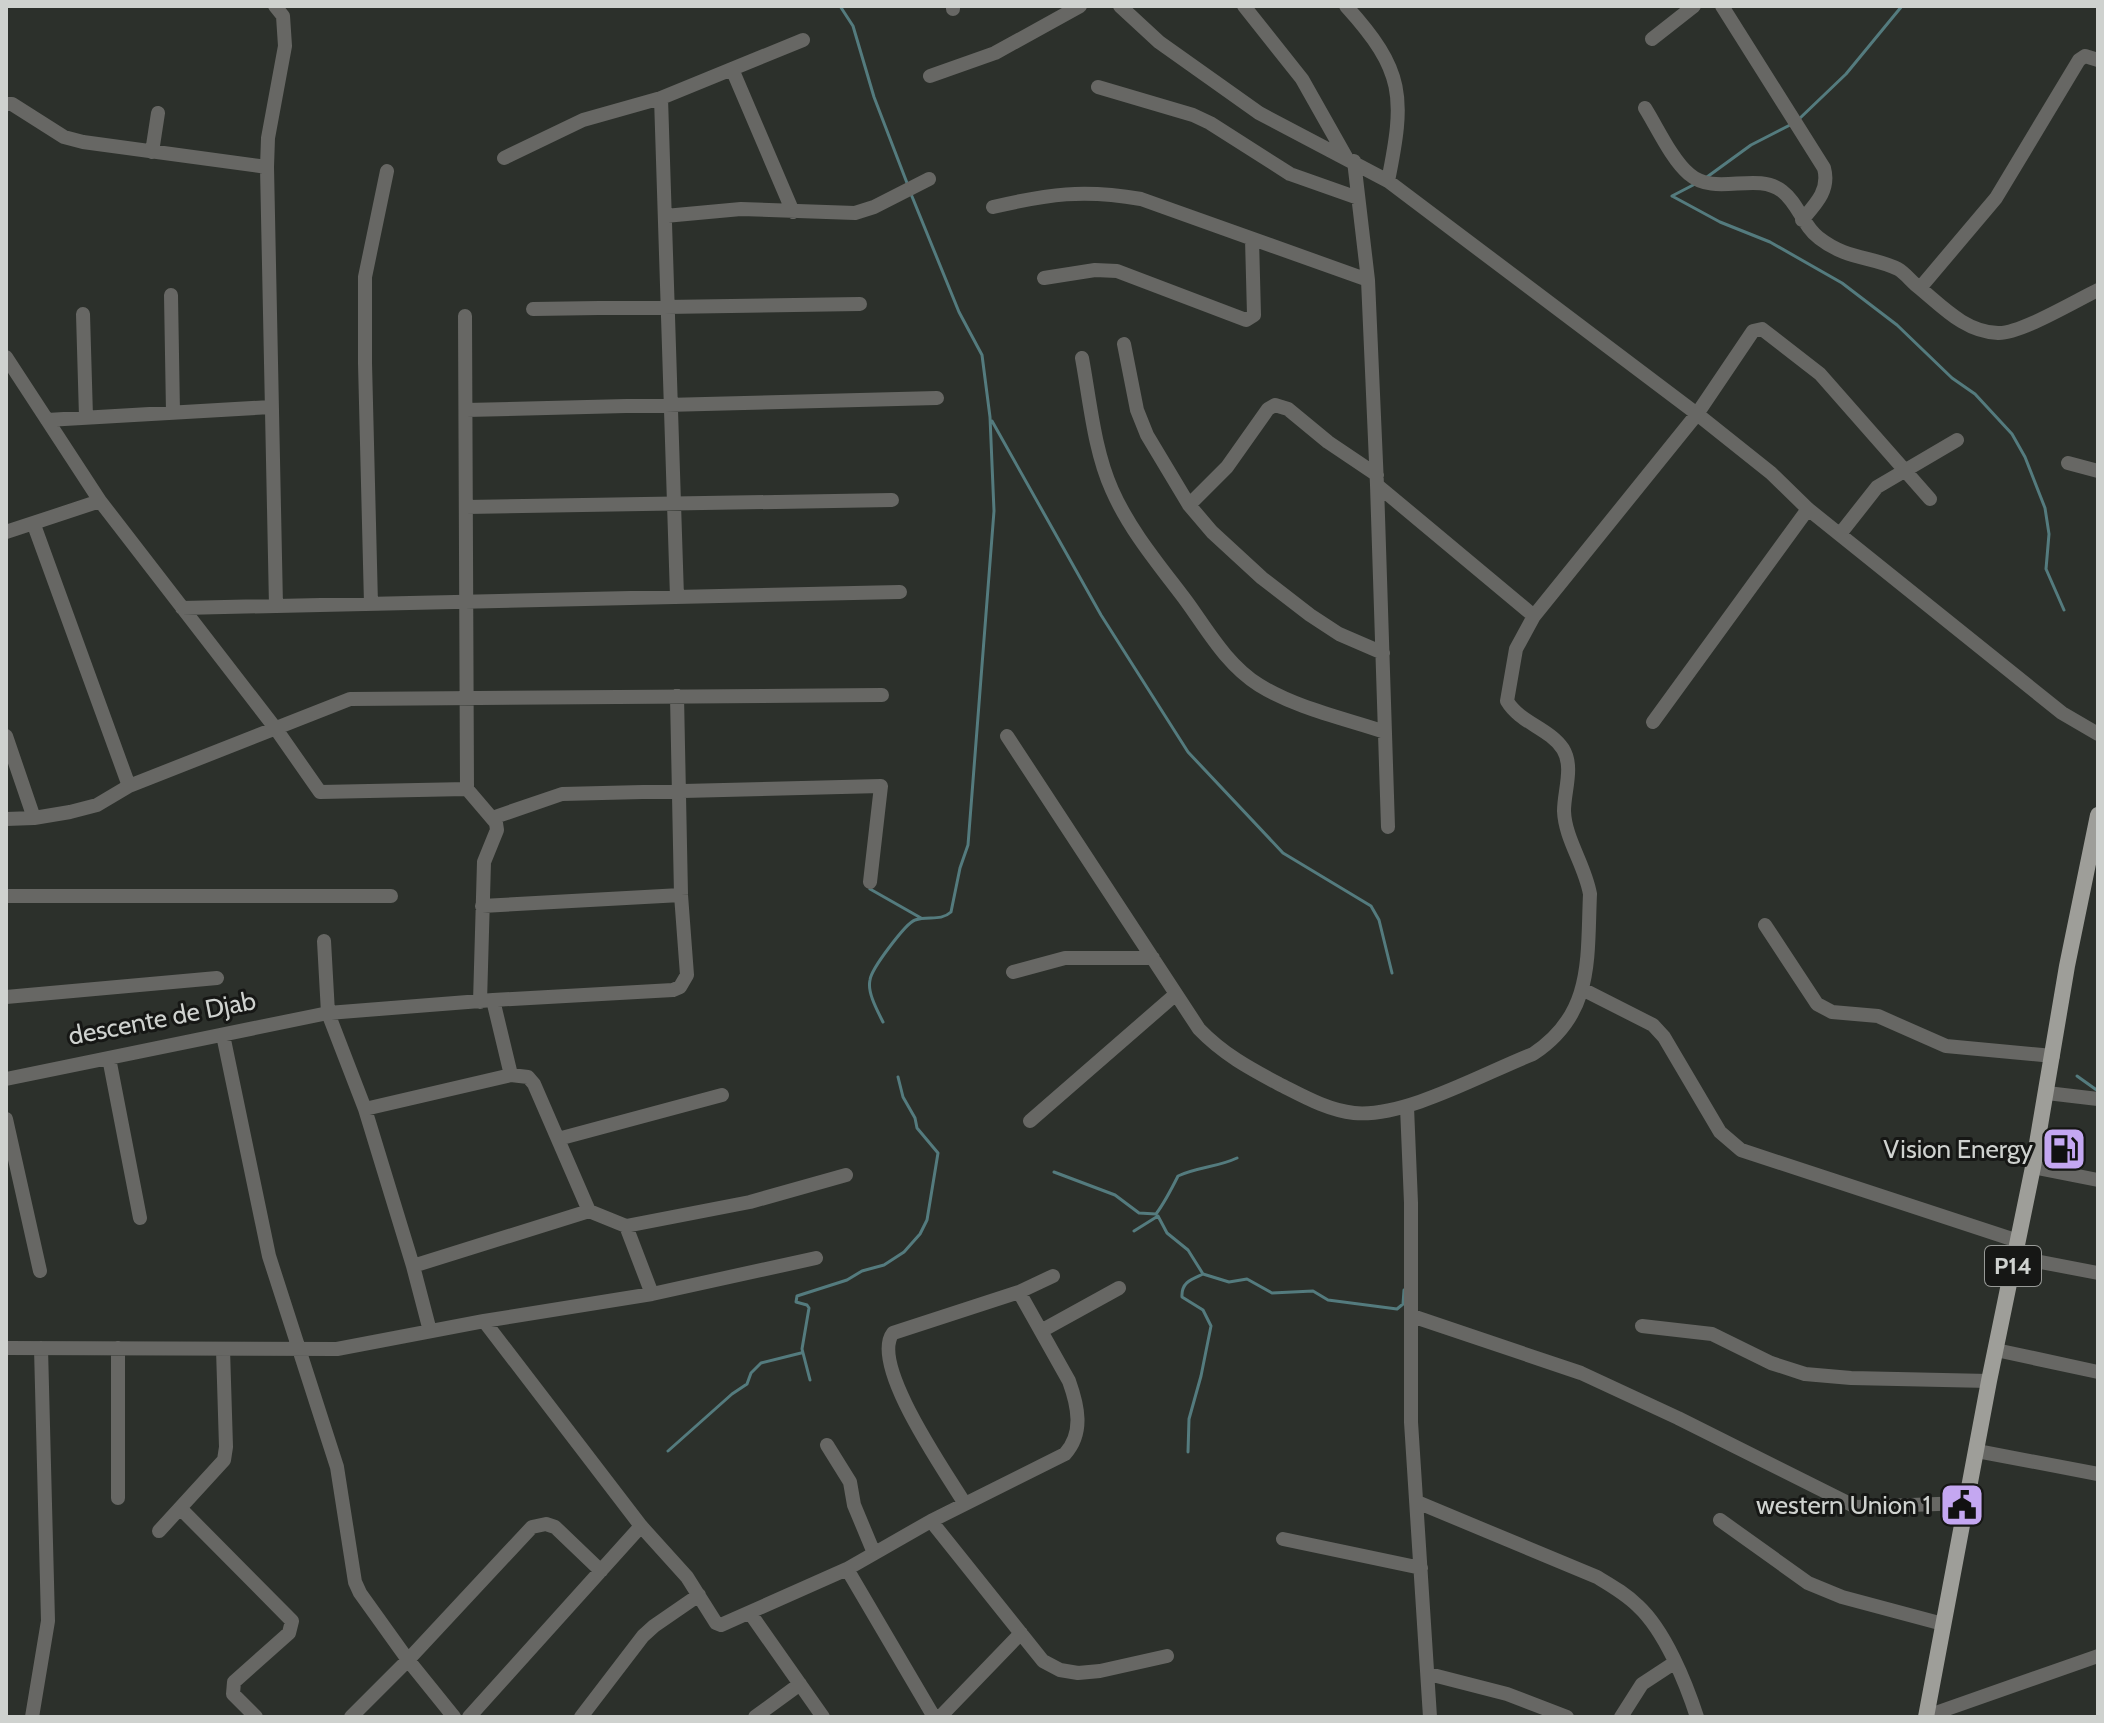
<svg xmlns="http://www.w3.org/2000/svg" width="2104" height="1723" font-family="Cabin,sans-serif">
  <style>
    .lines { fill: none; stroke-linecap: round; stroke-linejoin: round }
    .stream { stroke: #547b7e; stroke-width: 3 }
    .minor { stroke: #676764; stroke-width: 14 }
    .major { stroke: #9e9e99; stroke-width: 16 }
    .labels { text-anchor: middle; stroke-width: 6; stroke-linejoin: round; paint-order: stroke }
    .shield { fill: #161715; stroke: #989a97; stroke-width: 2 }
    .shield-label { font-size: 24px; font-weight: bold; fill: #cfd2cf }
    .street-label { font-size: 26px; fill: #cfd2cf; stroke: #161715 }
    .poi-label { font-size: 26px; fill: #cfd2cf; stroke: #161715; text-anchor: end }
  </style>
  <rect width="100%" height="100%" fill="#2c302b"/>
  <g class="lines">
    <path class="stream" d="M840,6L853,26L874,97L907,183
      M1798,120L1846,74L1902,6
      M1707,177L1751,145L1792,124
      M1672,196L1720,222L1770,242L1842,283L1897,325L1952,378L1975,394L2012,434L2025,457L2045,508L2049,534L2046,569L2064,610
      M1672,196L1697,183
      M992,421L1101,615L1188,752L1283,853L1371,906L1379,920L1392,973
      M870,889L921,918
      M883,1022C877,1010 867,992 870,980C871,969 906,923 915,920C928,915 940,922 951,912L960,868L968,845L994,511L990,417L982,355L959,312L911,194
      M2077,1076L2098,1091
      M1054,1172L1115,1195L1139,1213L1156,1214C1165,1202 1171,1190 1178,1176C1198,1167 1218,1167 1237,1158
      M1134,1231L1158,1216L1167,1233L1188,1250L1203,1274
      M810,1380L802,1349L809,1308L807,1305L796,1302L797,1296L847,1280L862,1271L884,1265L904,1252L920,1234L927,1220L938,1153L917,1128L915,1118L903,1097L898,1077
      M668,1451L732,1394L747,1384L751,1373L761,1363L801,1353
      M1188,1452L1189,1419L1201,1376L1211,1326L1203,1310L1182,1297C1181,1282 1192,1279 1203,1274L1229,1282L1247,1279L1272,1293L1313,1291L1328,1300L1397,1309L1403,1304L1404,1290"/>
    <path class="minor" d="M275,6L283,16L285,46L268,138L267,167L276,606
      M953,6V9
      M1120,6L1159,42L1259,113L1388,181L1697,414L1771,473L1808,509L2062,713L2098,734
      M1244,6L1302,79L1346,157
      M1346,6C1405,71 1405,97 1388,181
      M1722,6L1824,168C1830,190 1816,204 1802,220
      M1652,39L1694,6
      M732,69L793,212
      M930,76L995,53L1080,6
      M1098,87L1193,115L1210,123L1290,174L1358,198
      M661,98L677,597
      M6,104H12L64,137L83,142L267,167
      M1645,108C1657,127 1672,160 1689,174C1715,197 1756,171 1782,191C1798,203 1803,226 1819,238C1847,260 1872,256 1898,269C1905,273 1910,280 1916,285C1941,305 1964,332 1998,333C2020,334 2075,301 2098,290
      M152,152L158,113
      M504,158L583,120L661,98L803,40
      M1354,161L1368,280L1377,485L1388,827
      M993,207C1049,194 1083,189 1141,199L1368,280
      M665,216L741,209L855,213L874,207L929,179
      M1044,278L1095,270L1117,271L1246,320L1254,315L1252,239
      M1920,288L1996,198L2079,60L2085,56L2098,60
      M171,295L173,413
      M533,309L860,304
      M83,314L86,417
      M465,316L467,789L496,823L497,830L484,862L480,1002
      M1124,344L1137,410L1147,435L1189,505L1212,532L1262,578L1310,615L1339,634L1383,653
      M6,357L100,501
      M1082,358C1090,401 1094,450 1112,490C1130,531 1160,566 1187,602C1208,631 1227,665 1259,685C1296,708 1343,718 1385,732
      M466,410L937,398
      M47,420L271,407
      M2068,463L2098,471
      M1377,485L1534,616
      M1189,505L1227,467L1268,409L1275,405L1288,409L1328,442L1377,475
      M466,507L892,500
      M34,525L129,786
      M6,532L100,501L276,729L320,792L467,789
      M1840,534L1877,487L1957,440
      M371,604L365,363V277L387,171
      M182,608L900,592
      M1653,722L1808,509
      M6,736L34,818
      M1007,736L1199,1029C1223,1054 1249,1068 1279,1084C1303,1096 1327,1110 1354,1113C1405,1118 1484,1073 1533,1054C1594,1014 1587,958 1590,894C1585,865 1565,839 1564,811C1564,791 1574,767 1563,749C1549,728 1520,723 1507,701L1516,649L1534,616L1697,414L1753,331L1762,329L1820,374L1930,499
      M492,818L562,794L881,786L870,882
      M6,819L34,818L70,812L97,805L129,786L350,699L882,695
      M6,896H391
      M482,906L681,895
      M1765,925L1817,1004L1832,1012L1878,1016L1946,1046L2053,1056
      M324,941L328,1013L365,1109L413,1266L430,1331
      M1013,972L1065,958H1153
      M1584,990L1653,1025L1664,1037L1720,1132L1741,1150L2018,1241
      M6,997L217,978
      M493,1000L511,1075
      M223,1035L269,1256L337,1467L355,1582L360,1593L408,1660L454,1717
      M109,1058L140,1218
      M6,1079L328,1013L493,1000L673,990L680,987L687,975L681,895L677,696
      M2047,1093L2098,1099
      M1407,1107L1411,1203V1422L1430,1717
      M365,1109L511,1075L528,1077L534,1084L589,1211
      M6,1119L40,1271
      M1030,1121L1176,994
      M558,1139L722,1095
      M2033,1167L2098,1180
      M626,1226L652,1294
      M2015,1257L2098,1273
      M413,1266L589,1211L626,1226L750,1202L846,1175
      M1412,1316L1581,1373L1678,1418L1856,1507L1965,1503
      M484,1321L641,1526L687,1577L716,1623L721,1625L847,1569L931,1521L1065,1454C1084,1433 1078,1406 1069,1381L1019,1292
      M1642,1326L1712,1334L1771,1363L1805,1374L1851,1378L1989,1381
      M1041,1331L1119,1288
      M6,1348L337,1349L484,1321L652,1294L816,1258
      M1996,1350L2098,1372
      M827,1445L850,1482L854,1505L874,1553
      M1977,1451L2098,1474
      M118,1498V1348
      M1417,1502L1597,1577C1612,1586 1626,1594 1638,1606C1665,1631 1686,1683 1697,1717
      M965,1504C947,1474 869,1364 893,1333L1019,1292L1053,1276
      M180,1508L292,1621L289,1633L234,1682L233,1694L256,1717
      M1720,1520L1808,1583L1842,1597L1943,1624
      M931,1521L1043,1661L1060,1670L1078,1673L1100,1671L1167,1656
      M159,1531L224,1460L226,1447L223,1349
      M1283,1539L1421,1568
      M847,1569L934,1717
      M750,1613L823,1717
      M1429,1674L1507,1694L1567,1717
      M1927,1716L2098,1656
      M32,1717L48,1621L41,1348
      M351,1717L408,1660L532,1527L546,1524L555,1527L601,1571
      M469,1717L641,1526
      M581,1717L643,1636L654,1626L699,1595
      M755,1717L800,1684
      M940,1717L1021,1633
      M1621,1717L1642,1684L1674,1663"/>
    <path class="major" d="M1926,1717L1989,1381L2033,1167L2067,966L2098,815"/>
  </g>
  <defs>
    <g id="fuel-square" transform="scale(2.3)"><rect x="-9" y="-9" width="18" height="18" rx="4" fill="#c4a7f1" stroke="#161715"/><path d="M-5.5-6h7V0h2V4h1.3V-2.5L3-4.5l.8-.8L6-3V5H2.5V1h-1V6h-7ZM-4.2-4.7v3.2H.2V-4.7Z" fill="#111"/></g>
    <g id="civic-square" transform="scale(2.3)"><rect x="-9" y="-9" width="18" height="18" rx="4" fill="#c4a7f1" stroke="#161715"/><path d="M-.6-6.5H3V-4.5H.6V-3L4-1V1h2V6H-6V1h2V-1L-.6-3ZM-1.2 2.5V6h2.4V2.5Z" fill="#111"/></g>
  </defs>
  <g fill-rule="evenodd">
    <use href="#fuel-square" x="2064" y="1149"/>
    <use href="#civic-square" x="1962" y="1505"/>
  </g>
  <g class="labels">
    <rect class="shield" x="1985" y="1246" width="56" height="40" rx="6"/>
    <g class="shield-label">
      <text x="2013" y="1274">P14</text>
    </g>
    <g class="street-label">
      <text transform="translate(162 1018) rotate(-11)" y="9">descente de Djab</text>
    </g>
    <g class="poi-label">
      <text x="2033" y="1158">Vision Energy</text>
      <text x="1931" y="1514">western Union 1</text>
    </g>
  </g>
  <rect width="2104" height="1723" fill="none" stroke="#cfd2cf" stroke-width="16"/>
</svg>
